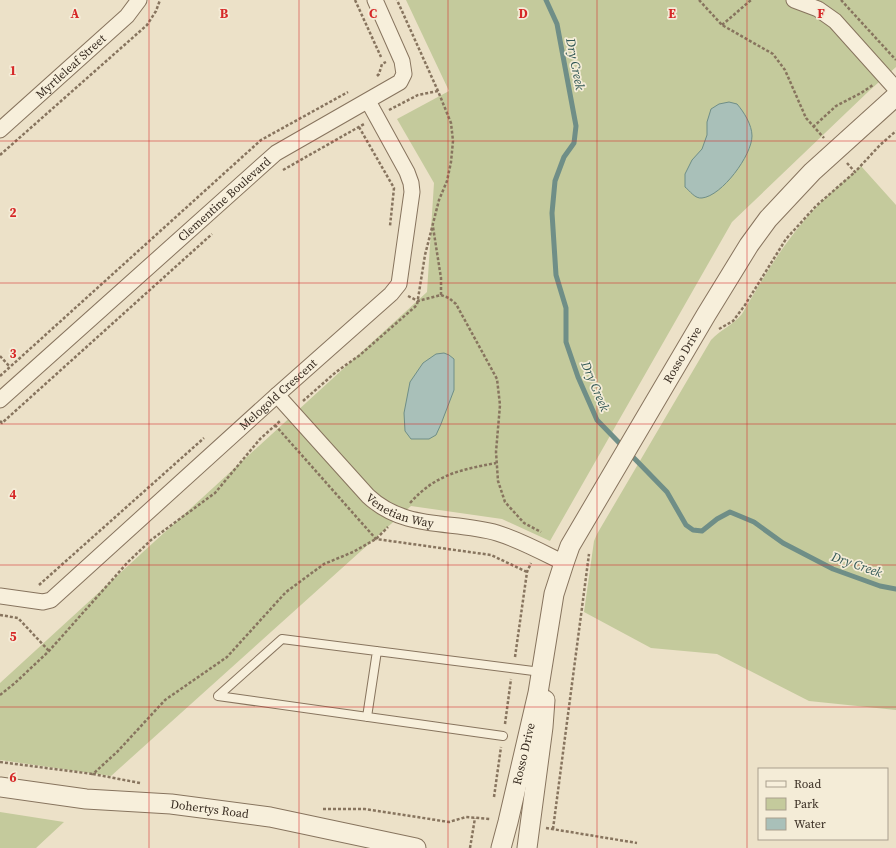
<svg xmlns="http://www.w3.org/2000/svg" width="896" height="848" font-family="'Source Serif 4',serif">
  <style>
    .green { fill: #c4ca9c }
    .water { fill: #a9c0b9; stroke: #6f8e87 }
    .lines { fill: none; stroke-linecap: round; stroke-linejoin: round }
    .stream { stroke: #6f8e87; stroke-width: 5 }
    .service-casing { stroke: #87745e; stroke-width: 10 }
    .minor-casing { stroke: #87745e; stroke-width: 17 }
    .tertiary-casing { stroke: #87745e; stroke-width: 21 }
    .path { stroke: #87745e; stroke-width: 2.5; stroke-dasharray: 3 2; stroke-linecap: butt }
    .service { stroke: #f7efdb; stroke-width: 8 }
    .minor { stroke: #f7efdb; stroke-width: 15 }
    .tertiary { stroke: #f7efdb; stroke-width: 19 }
    .grid { fill: none; stroke: #d62828; stroke-width: 1; stroke-opacity: 0.55 }
    .labels { text-anchor: middle; stroke-width: 3.5; stroke-linejoin: round; paint-order: stroke }
    .street-label { font-size: 12px; fill: #382c21; stroke: #f4ecd7 }
    .water-label { font-size: 13px; font-style: italic; fill: #315755; stroke: #f4ecd7 }
    .grid-label { font-size: 13px; text-anchor: middle; font-weight: bold; fill: #d62828; stroke: #f4ecd7; stroke-width: 3.5; stroke-linejoin: round; paint-order: stroke }
  </style>
  <rect width="100%" height="100%" fill="#ece1c8"/>
  <path class="green" d="M406,0H896V67L870,90L732,222L550,541L502,519L411,506L111,776L0,760V683L427,292L434,183L397,119L449,91Z
    M861,166L896,205V710L809,701L717,654L651,648L584,612L594,541L597,534L711,340C720,330 733,325 742,314C761,282 779,250 803,222C820,201 841,184 861,166Z
    M0,812L64,822L36,848H0Z"/>
  <path class="water" d="M729,102L737,104C744,112 752,125 752,136C752,155 722,196 702,198C695,199 690,191 685,187V174L692,160L702,149L707,135V122L711,109L719,104Z
    M444,353L449,355L454,359V390L441,424L436,435L429,439H411L405,431L404,413L410,382L423,363L436,354Z"/>
  <g class="lines">
    <path class="stream" d="M546,0L557,24L576,126L574,143L564,157L555,181L552,213L556,275L566,308V342L578,377L597,420L667,492L686,525L693,530L702,531L717,519L730,512L754,522L783,543L833,569L880,586L896,589"/>
    <g class="service-casing">
      <path id="service" d="M367,717L377,651
        M503,736L218,696L282,639L541,672"/>
    </g>
    <g class="minor-casing">
      <g id="minor">
        <path d="M794,0L818,9L835,21L896,89"/>
        <path id="s1" d="M0,130L127,16L139,0"/>
        <path id="s2" d="M277,395L368,496C405,531 452,520 497,533C520,540 542,552 564,563"/>
        <path id="s3" d="M0,400L276,153L400,82L404,74L402,61L375,0"/>
        <path id="s4" d="M0,596L43,602L51,600L277,395L391,294L399,284L412,192L411,183L407,172L368,101"/>
      </g>
    </g>
    <g class="tertiary-casing">
      <g id="tertiary">
        <path id="s5" d="M0,787L86,799L171,804L270,817L416,848"/>
        <path id="s6" d="M501,848L508,822L538,693L554,594L564,563L570,546L706,315L749,245L768,219L812,172L896,96"/>
        <path d="M527,848L543,727L545,700"/>
      </g>
    </g>
    <path class="path" d="M355,0L381,57
      M699,0L722,25L773,54L785,70L806,118L824,138
      M841,0L896,60
      M722,25L751,0
      M377,76L379,74L382,64L386,62
      M389,110L418,95L438,91
      M359,127L394,188L390,226
      M813,127L836,106L861,93L873,85
      M0,155L147,25L156,11L160,0
      M847,163L855,172L880,145L896,131
      M283,170L364,124
      M441,295L449,298L456,304L497,379L500,405L496,452L498,481L505,502L524,523L541,532
      M408,296L418,301L441,295V278L433,227
      M719,329L733,321L745,305L786,239L816,206L855,172
      M0,356L10,367
      M0,376L261,140L348,92
      M303,401L336,372L360,355L417,305L425,255L439,200L447,181L451,162L453,141L451,123L438,91L397,0
      M0,421L2,423L212,234
      M275,425L376,539L491,555L527,572
      M410,503C436,474 460,470 496,463
      M39,585L204,438
      M0,615L18,618L49,651
      M515,657L527,572L531,563
      M0,695L15,683L49,651L128,562L151,540L215,493L260,439L280,421
      M505,724L511,679
      M0,762L93,774
      M140,783L93,774L118,751L165,700L227,657L286,592L324,564L353,552L376,539L388,527
      M494,797L501,747
      M323,809H365L449,822L466,817L490,819
      M546,828L637,843
      M553,829L589,554
      M470,848L475,818"/>
    <use href="#service" class="service"/>
    <use href="#minor" class="minor"/>
    <use href="#tertiary" class="tertiary"/>
  </g>
  <path class="grid" d="M149,0V848M299,0V848M448,0V848M597,0V848M747,0V848M0,141H896M0,283H896M0,424H896M0,565H896M0,707H896"/>
  <g class="labels">
    <g class="street-label">
      <text dy="4" stroke="none"><textPath href="#s1" startOffset="95">Myrtleleaf Street</textPath></text>
      <text dy="4" stroke="none"><textPath href="#s3" startOffset="301">Clementine Boulevard</textPath></text>
      <text dy="4" stroke="none"><textPath href="#s6" startOffset="532">Rosso Drive</textPath></text>
      <text dy="4" stroke="none"><textPath href="#s4" startOffset="358">Melogold Crescent</textPath></text>
      <text dy="4" stroke="none"><textPath href="#s2" startOffset="172">Venetian Way</textPath></text>
      <text dy="4" stroke="none"><textPath href="#s6" startOffset="97">Rosso Drive</textPath></text>
      <text dy="4" stroke="none"><textPath href="#s5" startOffset="211">Dohertys Road</textPath></text>
    </g>
    <g class="water-label">
      <text transform="translate(576 64) rotate(79)" y="5">Dry Creek</text>
      <text transform="translate(596 386) rotate(67)" y="5">Dry Creek</text>
      <text transform="translate(857 564) rotate(19)" y="5">Dry Creek</text>
    </g>
  </g>
  <g class="grid-label">
    <text x="75" y="18">A</text>
    <text x="224" y="18">B</text>
    <text x="373" y="18">C</text>
    <text x="523" y="18">D</text>
    <text x="672" y="18">E</text>
    <text x="821" y="18">F</text>
    <text x="13" y="75">1</text>
    <text x="13" y="217">2</text>
    <text x="13" y="358">3</text>
    <text x="13" y="499">4</text>
    <text x="13" y="641">5</text>
    <text x="13" y="782">6</text>
  </g>
  <rect x="758" y="768" width="130" height="72" fill="#f4ecd7" stroke="#a99f8e"/>
  <rect x="766" y="781" width="20" height="6" fill="#f7efdb" stroke="#a99f8e"/>
  <text x="794" y="788" font-size="12" fill="#382c21">Road</text>
  <rect x="766" y="798" width="20" height="12" fill="#c4ca9c" stroke="#a99f8e"/>
  <text x="794" y="808" font-size="12" fill="#382c21">Park</text>
  <rect x="766" y="818" width="20" height="12" fill="#a9c0b9" stroke="#a99f8e"/>
  <text x="794" y="828" font-size="12" fill="#382c21">Water</text>
</svg>
